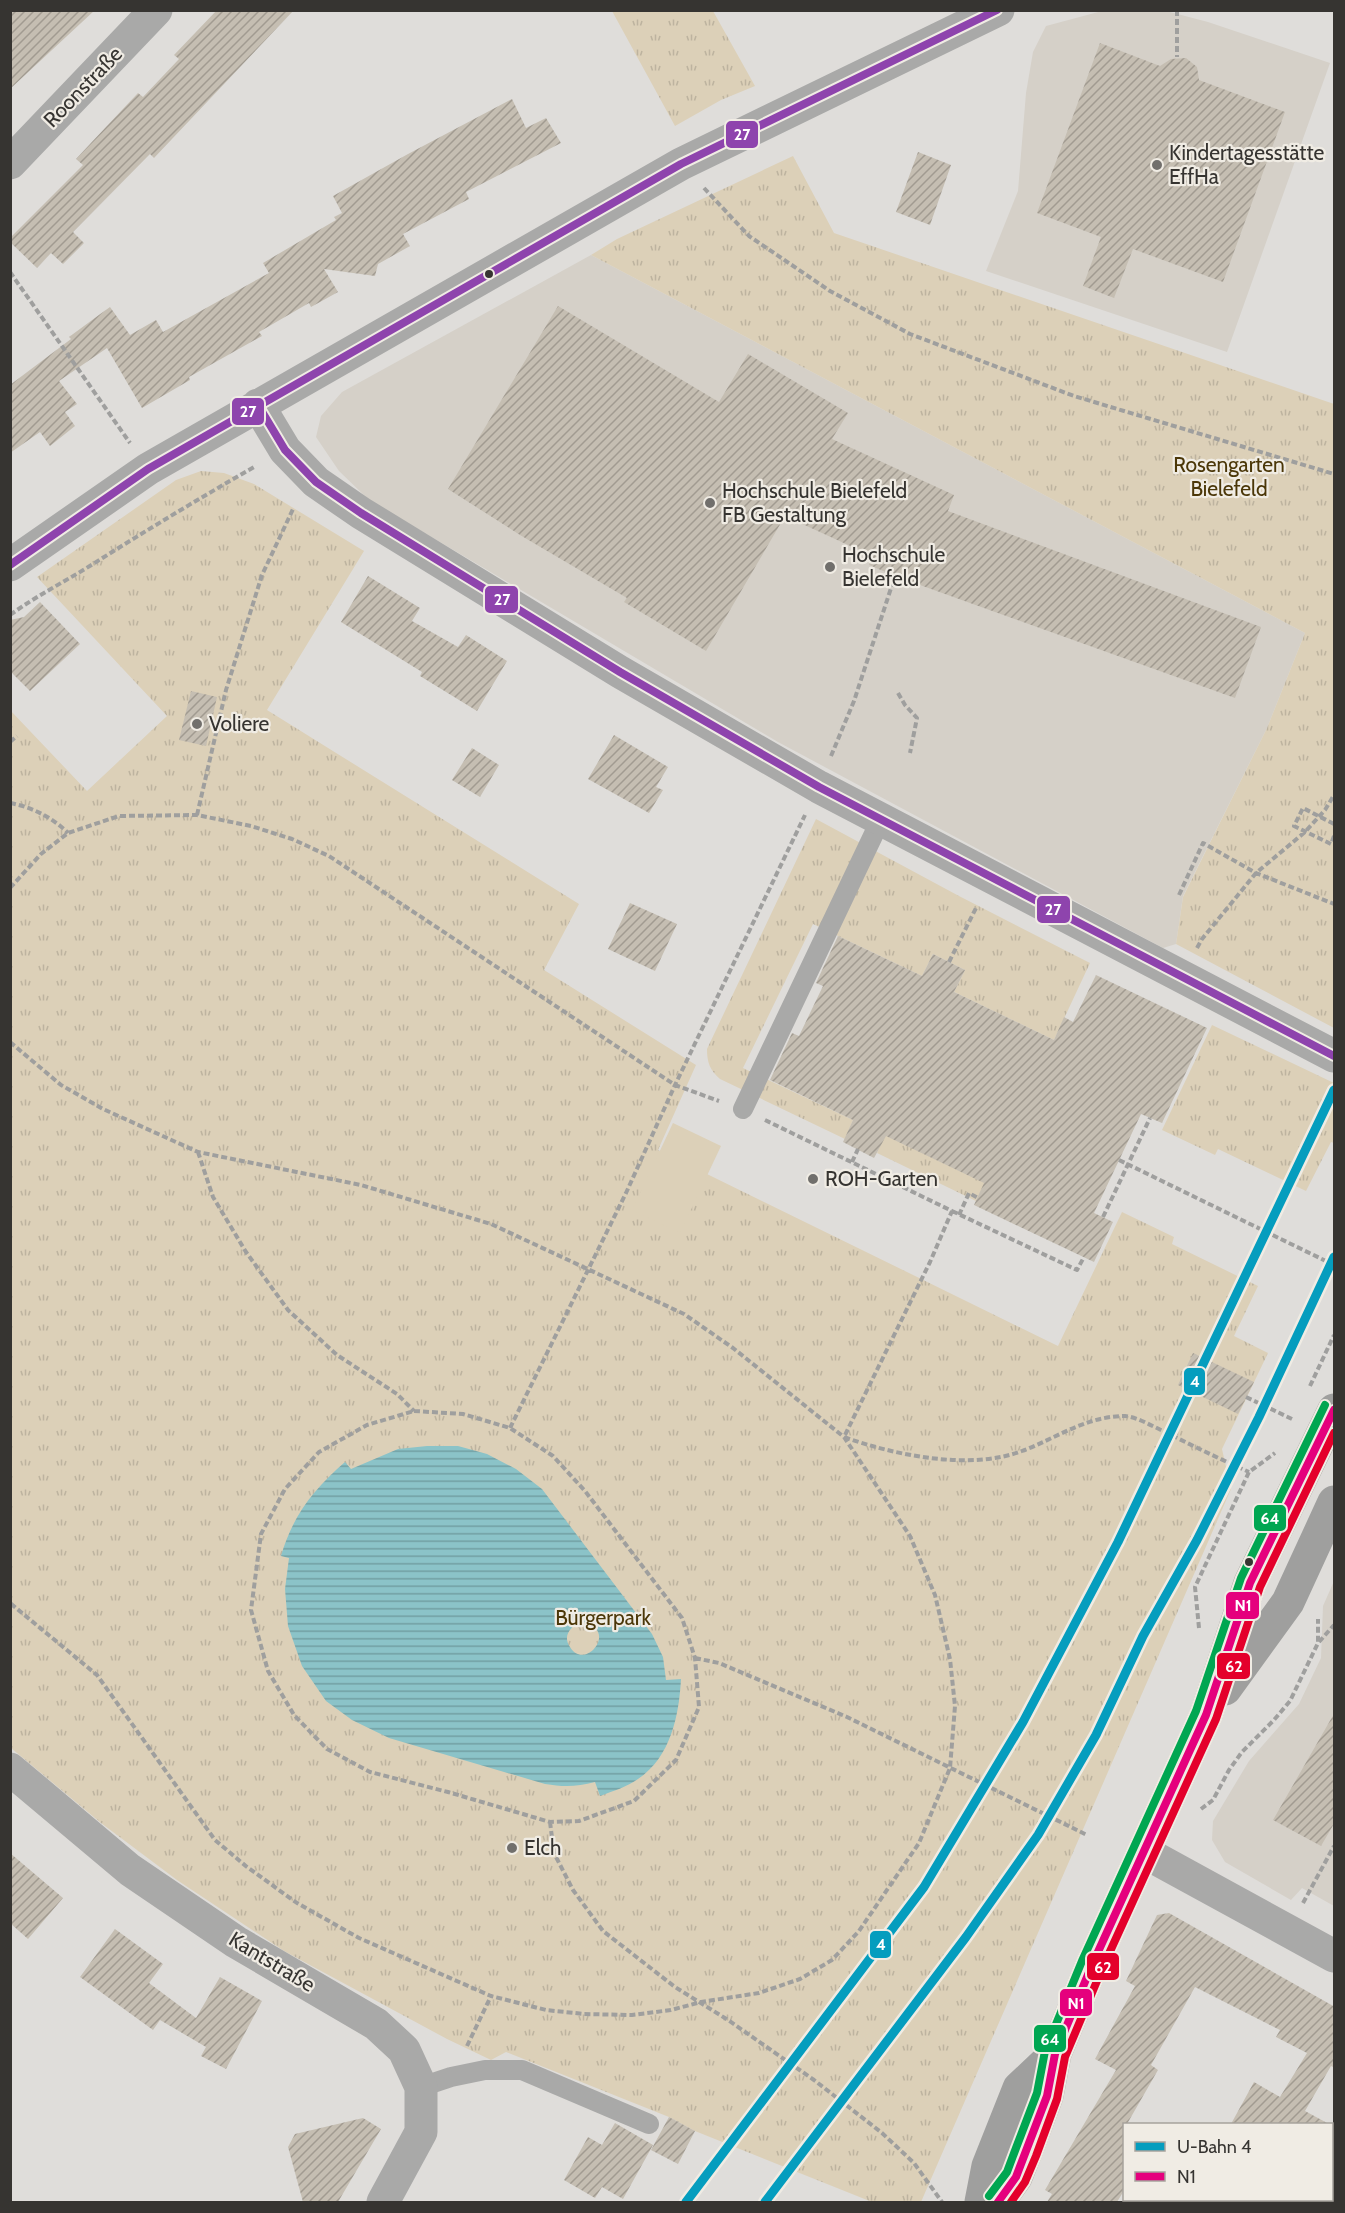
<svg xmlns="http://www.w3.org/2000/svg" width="1345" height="2213" font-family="Cabin,sans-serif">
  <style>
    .built { fill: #d5d0c8 }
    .park { fill: url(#park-tufts) }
    .pitch { fill: #dcd0b8 }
    .water { fill: url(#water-rules); fill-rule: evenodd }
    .building { fill: url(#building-hatch) }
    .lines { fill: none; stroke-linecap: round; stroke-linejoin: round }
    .path { stroke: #9f9f9e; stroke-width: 4; stroke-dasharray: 6 3; stroke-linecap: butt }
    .service { stroke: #a9a9a8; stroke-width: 20 }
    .minor { stroke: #a9a9a8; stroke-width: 33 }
    .secondary { stroke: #9f9f9e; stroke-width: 33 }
    .bus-1-casing { stroke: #f0ece4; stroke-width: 12 }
    .bus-2-casing { stroke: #f0ece4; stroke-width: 12 }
    .bus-3-casing { stroke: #f0ece4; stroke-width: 12 }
    .bus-4-casing { stroke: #f0ece4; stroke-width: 12 }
    .bus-1 { stroke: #e5007d; stroke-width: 8 }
    .bus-2 { stroke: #8e44ad; stroke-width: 8 }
    .bus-3 { stroke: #e4002b; stroke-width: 8 }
    .bus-4 { stroke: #00a651; stroke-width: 8 }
    .metro-1-casing { stroke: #f0ece4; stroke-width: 14 }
    .metro-1 { stroke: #059dbe; stroke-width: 9 }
    .poi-dot { fill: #716f6c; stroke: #f0ece4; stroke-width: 2 }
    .bus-dot { fill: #363431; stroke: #f0ece4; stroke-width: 2 }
    .labels { text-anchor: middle; stroke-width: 4.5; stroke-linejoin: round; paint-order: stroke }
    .street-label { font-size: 21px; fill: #363431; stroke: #f0ece4 }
    .poi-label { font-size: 21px; fill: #363431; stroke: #f0ece4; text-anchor: start }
    .park-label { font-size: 21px; fill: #4b3708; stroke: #f0ece4 }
    .line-badge { stroke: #f0ece4; stroke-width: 2 }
    .badge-label { font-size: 16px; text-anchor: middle; font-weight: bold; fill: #fff }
  </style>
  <defs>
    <pattern id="park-tufts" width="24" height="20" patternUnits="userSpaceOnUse" patternTransform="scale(1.5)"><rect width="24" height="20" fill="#dcd0b8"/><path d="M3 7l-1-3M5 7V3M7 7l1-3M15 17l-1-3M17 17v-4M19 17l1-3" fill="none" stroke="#bdb39f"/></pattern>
    <pattern id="water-rules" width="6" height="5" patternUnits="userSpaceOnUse" patternTransform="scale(1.5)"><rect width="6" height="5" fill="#8bc3c8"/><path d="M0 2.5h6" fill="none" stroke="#729fa3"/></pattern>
    <pattern id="building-hatch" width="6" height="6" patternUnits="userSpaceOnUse" patternTransform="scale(1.5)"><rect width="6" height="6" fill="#c5beb2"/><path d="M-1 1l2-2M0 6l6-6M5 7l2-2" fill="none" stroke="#a19b91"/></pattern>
  </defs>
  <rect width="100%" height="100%" fill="#dfddda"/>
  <path class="built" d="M1102,11H1166L1208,22L1330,63L1227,352L986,271L1018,191L1026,93L1033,52L1046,26Z
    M591,255L1305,633L1267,728L1183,896L1176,944L1163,948L778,742L369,500L339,471L316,437L321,416L342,392Z
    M1334,1581V1906L1302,1888L1291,1900L1225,1862L1212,1840L1213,1821L1249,1761L1299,1704L1321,1658L1323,1606Z"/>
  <path class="park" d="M612,11H713L755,86L721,100L675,126Z
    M793,156L834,233L1334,404V1028L1176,944L1183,897L1267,728L1305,633L591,255L617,239Z
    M201,471L224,473L254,484L364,551L267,710L579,904L544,970L696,1065L658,1150L1058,1346L1122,1212L1174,1237L1172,1244L1258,1286L1234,1336L1268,1353L1222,1449L1231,1489L921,2202H872L695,2131L669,2117L506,2052L491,2060L447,2039L284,1951L177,1880L101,1823L11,1748L10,710L87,791L167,716L37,577L176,480Z
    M816,819L959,896L1090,963L1054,1040L954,992L965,970L933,954L922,976L813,924L743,1068L853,1120L845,1139L720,1079C710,1070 707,1063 707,1049Z
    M1212,1025L1334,1083V1143L1331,1142L1306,1191L1218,1149L1215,1155L1162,1130Z
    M885,1135L985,1183L976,1201L877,1153Z"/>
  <path class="pitch" d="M673,1123L721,1146L680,1233L632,1210Z"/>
  <path class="water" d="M427,1446H458L487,1454L516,1469L542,1489L652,1634L663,1657L666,1680L681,1679C679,1715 671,1757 638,1779C627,1787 613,1791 600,1796L595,1782C577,1787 563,1787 545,1784L389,1738L352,1720L326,1701L302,1666L288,1626L285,1589L289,1558L281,1556C293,1515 313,1490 345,1462L351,1469L398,1449ZM582,1622C620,1629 585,1672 570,1647C562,1636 571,1625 582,1622Z"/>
  <path class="building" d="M10,10H95L10,89Z
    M217,10H294L154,158L150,154L73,232L84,243L63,264L51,253L37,268L10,242V238L83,165L76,159L105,128L138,93L143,97L179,59L174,55Z
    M1100,43L1160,66L1171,59L1186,58L1197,67L1199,80L1285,112L1223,282L1133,249L1114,298L1083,286L1101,237L1037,213Z
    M512,99L526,128L546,118L561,143L466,192L469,199L403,234L410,246L378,264L375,276L324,269L338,292L311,307L309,303L259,332L262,336L189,377L190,380L142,408L107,348L59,381L77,404L65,412L75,426L50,446L40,432L10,453V385L71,339L69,337L103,312L110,307L130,335L156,320L163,332L269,273L263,263L336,220L334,217L342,213L333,196L408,154Z
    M918,152L951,165L930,225L896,212Z
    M558,306L719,402L748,354L848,413L832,439L954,495L948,511L1261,627L1235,698L895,576L869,565L872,556L785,516L706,651L624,602L627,598L520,535L448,489Z
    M368,576L420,608L412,621L458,647L466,635L507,661L477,711L420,676L422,672L341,622Z
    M40,602L80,644L30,691L10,671V620L24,617Z
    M191,691L217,697L206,746L179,740Z
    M614,735L668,767L656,787L663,790L649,813L588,779Z
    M472,748L499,765L480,797L452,780Z
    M630,903L677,924L655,971L608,949Z
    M838,936L922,976L933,954L965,970L954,992L1054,1040L1064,1017L1073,1022L1096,975L1207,1028L1162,1123L1141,1114L1094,1213L1113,1222L1094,1262L974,1205L984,1183L886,1136L874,1158L843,1142L853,1120L770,1080L792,1033L799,1036L823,986L816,983Z
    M1193,1353L1254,1382L1238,1414L1178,1385Z
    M1335,1712V1822L1321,1846L1273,1820Z
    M10,1853L63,1898L28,1939L10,1923Z
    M1169,1913L1335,2007V2068L1331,2066L1305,2111L1329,2124H1231L1254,2082L1280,2097L1307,2053L1276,2037L1280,2030L1195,1987L1151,2065L1158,2070L1127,2124H1125V2189L1117,2202H1047L1052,2194L1045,2190L1116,2070L1095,2059L1135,1986L1126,1981L1157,1915Z
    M115,1929L163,1964L149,1983L196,2018L220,1977L262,2001L226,2069L201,2056L206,2047L160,2020L153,2030L80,1977Z
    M669,2117L695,2131L678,2164L651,2150Z
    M363,2118L381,2129L338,2202H303L288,2147L295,2134Z
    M615,2123L653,2145L623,2199L602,2187L595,2198L564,2180L588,2137L602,2145Z"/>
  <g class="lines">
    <path class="path" d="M1177,10V57
      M704,188L749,236L830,291L910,334L1074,396L1334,474
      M10,272L130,443
      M10,615C35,597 60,584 85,569C142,533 198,499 256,466
      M898,693L905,705L917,718L910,753
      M10,742L17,736
      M831,756L854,701L895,576
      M10,803C32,807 53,818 68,833
      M197,815L226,690L262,575L294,507
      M1334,824L1303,808L1294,826L1331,844L1334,836
      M10,888L41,854L68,833L119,816L197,815L251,826L292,839L329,856L675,1085L719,1101
      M1179,895L1203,843L1256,873L1334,904
      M1197,948L1202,939L1256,873L1305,832L1325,810L1334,795
      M949,962L977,906
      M10,1042L61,1085L103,1109L198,1152L361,1185L491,1224L684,1314L733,1348L844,1437L910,1536L935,1595L950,1659L955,1706L950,1768L919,1843L859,1931L832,1960L800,1979L759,1993L701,2002L671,2010L632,2015L584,2014L546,2010L491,1996L359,1938L297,1903L247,1867L215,1840L97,1675L10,1603
      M765,1120L952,1211L930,1262L844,1437C894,1455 970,1471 1022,1451C1057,1438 1086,1416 1125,1416C1137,1417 1152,1426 1163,1431C1191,1445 1220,1459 1249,1472
      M198,1152L213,1197L246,1252L288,1310L337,1355L397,1394L414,1411
      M1119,1160L1334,1265
      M852,1162L858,1149
      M952,1211L1077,1270L1084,1257
      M959,1215L969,1193L978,1198
      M1103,1217L1150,1118
      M1310,1386L1334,1335
      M1246,1397L1294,1420
      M414,1411L463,1414L510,1428L553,1456L585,1491L682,1618L695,1658L699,1707L676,1760L634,1801L579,1821L550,1822L448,1792L370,1772L327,1749L294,1715L268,1671L251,1610L261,1534L285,1489L319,1452L367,1425Z
      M510,1428L626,1193L675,1085L805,815
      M1199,1628L1195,1587L1249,1472L1275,1453
      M1319,1642L1334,1625
      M695,1658L719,1663L847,1717L1087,1835
      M1201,1809L1213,1800L1229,1770L1242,1752L1274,1720L1290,1701L1318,1643V1619
      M550,1822L554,1853L573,1890L603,1931L675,1987L728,2020L814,2080L882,2133L914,2163L942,2202
      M1303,1903L1334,1846
      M467,2046L491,1996"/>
    <path class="service" d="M743,1109L881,819
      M421,2087L451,2077L485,2070H522L649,2124"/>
    <path class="minor" d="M10,163L156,10
      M258,405L285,450L316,482L361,513L620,672L819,787L1334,1056
      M10,565L148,469L681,164L998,10
      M10,1769L130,1870L236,1942L376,2024L404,2050L421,2087V2132L383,2202
      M1144,1852L1334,1956"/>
    <path class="secondary" d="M1225,1689L1288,1602L1334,1502
      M981,2202L988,2166L1019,2088L1055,2054
      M998,2202L1016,2177L1026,2152L1047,2096L1055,2054L1092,1965L1206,1715L1250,1583L1334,1410"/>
    <g class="bus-1-casing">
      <path id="bus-1" d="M998,2202L1016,2177L1047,2096L1055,2054L1092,1965L1206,1715L1250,1583L1334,1410"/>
    </g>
    <g class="bus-2-casing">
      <path id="bus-2" d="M258,405L285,450L316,482L361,513L620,672L819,787L1334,1056
        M10,565L148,469L681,164L997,10"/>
    </g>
    <g class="bus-3-casing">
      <path id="bus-3" d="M1011,2202L1025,2182L1036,2156L1057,2099L1065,2057L1102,1969L1216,1719L1260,1587L1334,1433"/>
    </g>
    <g class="bus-4-casing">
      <path id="bus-4" d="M989,2196L1007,2172L1016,2148L1037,2093L1045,2051L1082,1961L1196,1711L1241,1578L1325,1405"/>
    </g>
    <use href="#bus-1" class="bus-1"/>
    <use href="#bus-2" class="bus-2"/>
    <use href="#bus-3" class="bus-3"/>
    <use href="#bus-4" class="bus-4"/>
    <g class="metro-1-casing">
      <path id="metro-1" d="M686,2202L924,1887L1023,1722L1118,1542L1334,1090
        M765,2202L966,1937L1038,1835L1096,1735L1143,1636L1197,1540L1259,1417L1334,1257"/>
    </g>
    <use href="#metro-1" class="metro-1"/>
  </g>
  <g class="poi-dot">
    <circle cx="1157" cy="165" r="6"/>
    <circle cx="710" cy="503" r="6"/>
    <circle cx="830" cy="567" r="6"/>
    <circle cx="197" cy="724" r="6"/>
    <circle cx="813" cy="1179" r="6"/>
    <circle cx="512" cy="1848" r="6"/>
  </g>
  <g class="bus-dot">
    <circle cx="489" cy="274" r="5"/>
    <circle cx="1249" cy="1562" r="5"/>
  </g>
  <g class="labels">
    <g class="street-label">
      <text transform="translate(83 87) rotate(-46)" y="7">Roonstraße</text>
      <text transform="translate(272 1962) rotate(31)" y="7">Kantstraße</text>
    </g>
    <g class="poi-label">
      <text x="1169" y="160">Kindertagesstätte<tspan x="1169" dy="24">EffHa</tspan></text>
      <text x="722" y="498">Hochschule Bielefeld<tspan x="722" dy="24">FB Gestaltung</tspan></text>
      <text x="842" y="562">Hochschule<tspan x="842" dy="24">Bielefeld</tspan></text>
      <text x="209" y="731">Voliere</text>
      <text x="825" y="1186">ROH-Garten</text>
      <text x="524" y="1855">Elch</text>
    </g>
    <g class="park-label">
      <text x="1229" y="472">Rosengarten<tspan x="1229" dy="24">Bielefeld</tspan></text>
      <text x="603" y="1625">Bürgerpark</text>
    </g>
  </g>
  <g class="line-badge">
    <rect x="725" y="120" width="34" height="29" rx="6" fill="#8e44ad"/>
    <rect x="231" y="397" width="34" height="29" rx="6" fill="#8e44ad"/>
    <rect x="484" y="585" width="35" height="29" rx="6" fill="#8e44ad"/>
    <rect x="1036" y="895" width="35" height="29" rx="6" fill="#8e44ad"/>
    <rect x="1183" y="1367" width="23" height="29" rx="6" fill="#059dbe"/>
    <rect x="1253" y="1504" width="34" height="28" rx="6" fill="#00a651"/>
    <rect x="1225" y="1591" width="35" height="29" rx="6" fill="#e5007d"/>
    <rect x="1216" y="1652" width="35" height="28" rx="6" fill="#e4002b"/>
    <rect x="869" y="1930" width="23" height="29" rx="6" fill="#059dbe"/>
    <rect x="1086" y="1952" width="34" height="29" rx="6" fill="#e4002b"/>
    <rect x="1059" y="1988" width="34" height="29" rx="6" fill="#e5007d"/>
    <rect x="1033" y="2024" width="34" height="29" rx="6" fill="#00a651"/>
  </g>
  <g class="badge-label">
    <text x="742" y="140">27</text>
    <text x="248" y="417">27</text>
    <text x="502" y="605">27</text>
    <text x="1053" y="915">27</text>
    <text x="1195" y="1387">4</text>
    <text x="1270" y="1524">64</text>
    <text x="1243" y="1611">N1</text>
    <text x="1234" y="1672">62</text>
    <text x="881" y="1950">4</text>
    <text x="1103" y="1973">62</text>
    <text x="1076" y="2009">N1</text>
    <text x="1050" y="2045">64</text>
  </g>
  <rect width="1345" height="2213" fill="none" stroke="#363431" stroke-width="24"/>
  <rect x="1123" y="2123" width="210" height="78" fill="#f0ece4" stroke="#a6a29c" stroke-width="1.5"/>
  <rect x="1135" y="2142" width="30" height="9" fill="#059dbe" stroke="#a6a29c" stroke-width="1.5"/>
  <text x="1177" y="2153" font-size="18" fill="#363431">U-Bahn 4</text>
  <rect x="1135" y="2172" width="30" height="9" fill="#e5007d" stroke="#a6a29c" stroke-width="1.5"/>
  <text x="1177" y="2183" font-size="18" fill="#363431">N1</text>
</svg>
